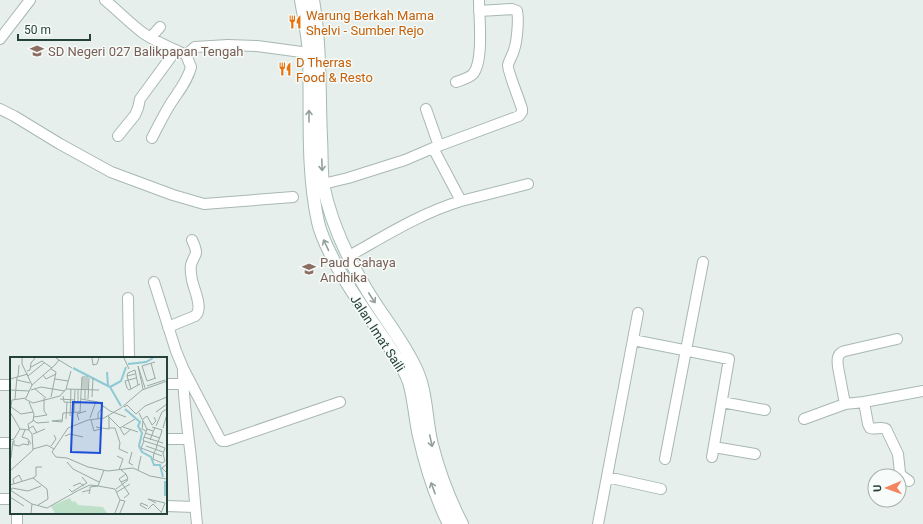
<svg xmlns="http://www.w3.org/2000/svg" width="923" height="524" font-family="Roboto,sans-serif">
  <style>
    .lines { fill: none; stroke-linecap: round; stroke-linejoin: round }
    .minor-casing { stroke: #a8b8b2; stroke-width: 12 }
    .secondary-casing { stroke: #a4bbb3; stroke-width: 14 }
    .minor { stroke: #fff; stroke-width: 10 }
    .secondary { stroke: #fff; stroke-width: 12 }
    .oneway { stroke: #92a09c }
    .labels { text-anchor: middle; stroke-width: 3; stroke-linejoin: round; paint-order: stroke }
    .food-label { font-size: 13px; fill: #c56008; stroke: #f7fbf9; text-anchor: start }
    .education-label { font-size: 13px; fill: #785e54; stroke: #f7fbf9; text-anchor: start }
    .street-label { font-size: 13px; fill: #24423a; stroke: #f7fbf9 }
    .inset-river { fill: none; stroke: #8ec9d4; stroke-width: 2 }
    .inset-road { fill: none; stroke: #98aaa4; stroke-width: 1 }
    .view { fill: #1d4ed8; fill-opacity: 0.15; stroke: #1d4ed8; stroke-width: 2 }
    .inset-edge { fill: none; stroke: #24423a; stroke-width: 2 }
  </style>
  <rect width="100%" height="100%" fill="#e6efeb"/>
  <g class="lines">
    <g class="minor-casing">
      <path id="minor" d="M105,0C118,11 130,23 143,33C155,41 168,47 182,53
        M151,37L160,27
        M0,39L30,0
        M186,55L195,47L228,45L257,46L309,53
        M456,82C462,80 469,78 473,74C484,61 479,17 479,0
        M0,109L14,116L60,144L111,172L173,195L204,204L293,197
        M426,109L439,146
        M118,136L135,115L138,108L140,99L176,50
        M152,138C157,128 162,118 168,108C176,94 187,83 191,67L186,55
        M323,184L348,178L405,160L433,148L519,116L522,112V109C520,101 507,70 508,65C509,60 513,55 514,50C517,42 519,19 517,11L512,9L479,11
        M461,201L528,184
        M349,256C385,236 421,213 461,201L433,148
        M154,282L176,351L183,368L220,439L222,441H226L340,402
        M128,298L129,358
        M168,327L195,316C204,309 194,290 192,280C191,275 190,270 191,265C192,260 195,257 196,253C196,249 194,244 192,240
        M633,340L729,359L712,457
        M183,370C183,403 189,436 192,468C194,487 195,506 197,524
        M166,384H183
        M0,385H11
        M722,402L765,410
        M864,402L868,424L870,428C875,430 881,426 886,429L898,454L900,473L902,476L909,481
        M845,404L838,367C837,359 837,353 845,351L897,339
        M804,419L845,404L864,402L923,391
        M166,439H188
        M0,443H11
        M714,447L755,454
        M665,459L703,262
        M607,477L661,489
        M0,499H11
        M166,506L195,507
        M17,524V513
        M598,524L638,313"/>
    </g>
    <g class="secondary-casing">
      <path id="secondary" d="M301,0C304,18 308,36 309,54C311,110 306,167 318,222C321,236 328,249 334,261C349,289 367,314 385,340C393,353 404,367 409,382C414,398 415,419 419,436C426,468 434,494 449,524
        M313,0C321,46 319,92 321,138C322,153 321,169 323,184C330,220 346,255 365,287C381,315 404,341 417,371C427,394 426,421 432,445C439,472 449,499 462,524"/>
    </g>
    <use href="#minor" class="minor"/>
    <use href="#secondary" class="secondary"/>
  </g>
  <defs><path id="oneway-shaft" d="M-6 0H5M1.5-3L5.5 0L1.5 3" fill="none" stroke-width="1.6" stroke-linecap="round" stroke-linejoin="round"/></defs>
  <g class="oneway">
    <use href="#oneway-shaft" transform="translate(309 116) rotate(-90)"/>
    <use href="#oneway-shaft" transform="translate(322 165) rotate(88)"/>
    <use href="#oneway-shaft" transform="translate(326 245) rotate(-115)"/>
    <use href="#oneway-shaft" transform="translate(372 298) rotate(57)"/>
    <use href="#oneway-shaft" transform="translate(431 441) rotate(78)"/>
    <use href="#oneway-shaft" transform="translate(433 488) rotate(-110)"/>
  </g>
  <defs>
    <g id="restaurant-bare" transform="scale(1.08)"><path d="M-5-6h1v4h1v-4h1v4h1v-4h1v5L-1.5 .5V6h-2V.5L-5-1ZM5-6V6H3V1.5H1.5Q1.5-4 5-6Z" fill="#e8710a" stroke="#f7fbf9" stroke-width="2.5" paint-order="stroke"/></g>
    <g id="school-bare" transform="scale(1.08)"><path d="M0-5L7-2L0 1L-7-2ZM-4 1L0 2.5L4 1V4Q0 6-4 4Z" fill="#8d6e63" stroke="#f7fbf9" stroke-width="2.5" paint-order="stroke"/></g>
  </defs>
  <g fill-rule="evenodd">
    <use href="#restaurant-bare" x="295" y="22"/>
    <use href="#school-bare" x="37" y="51"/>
    <use href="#restaurant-bare" x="285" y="69"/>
    <use href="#school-bare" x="309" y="269"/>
  </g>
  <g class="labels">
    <g class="food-label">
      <text x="306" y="20">Warung Berkah Mama<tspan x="306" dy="15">Shelvi - Sumber Rejo</tspan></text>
      <text x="296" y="67">D Therras<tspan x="296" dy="15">Food &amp; Resto</tspan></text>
    </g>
    <g class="education-label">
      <text x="48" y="56">SD Negeri 027 Balikpapan Tengah</text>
      <text x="320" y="267">Paud Cahaya<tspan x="320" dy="15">Andhika</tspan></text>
    </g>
    <g class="street-label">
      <text transform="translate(378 333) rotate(57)" y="5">Jalan Imat Saili</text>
    </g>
  </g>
  <g transform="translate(10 357)">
    <rect width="157" height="157" fill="#e6efeb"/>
    <path d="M60,141L62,145L65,144L68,148L93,150L97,156H45L41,149Z" fill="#bfe0c8"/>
    <path class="inset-river" d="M118,7L136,5L143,1M63,11L100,30M97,15L98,29M111,49L100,30L111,24L116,10M115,52L130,65L128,69L132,76L129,89L132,95L141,100L144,108H150L153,120M155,139V124"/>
    <path class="inset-road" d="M82,1L83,8L87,7L89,1M114,1L119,12M49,3L62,11M145,5L132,9L137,24L146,21M141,6L145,21M21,10L32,4L42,11M41,12L46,15L41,40M17,14L20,13L21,6L25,1M33,18L36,22L46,17M18,19L34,6M117,19L118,16L125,13L128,28M8,20L9,8M126,21L115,24L117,31L119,33L130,27M0,22L18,17M45,22L58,24M7,23L20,26M22,28L45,8L49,3L46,1M137,29L155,23M25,32L36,41M56,32L61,14M121,32L117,19L125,17M133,32L128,9L135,31M0,33L19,34M21,33L31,30L55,34M73,33V19M77,33V19M53,39L54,45L71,46M82,40L83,21M5,42L7,20M15,42L23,46L50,39L56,32L89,33M50,42L65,43M71,42L88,45L100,54L116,60M75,42V19M78,42L79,21M68,46V33M1,50L11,57L23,55M114,50L117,48L126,57L135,49L157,40M64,55L65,33M70,55L72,20M146,55L157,47M129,56L137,72M60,59L61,32M98,59L110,71L125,62M24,60L37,58L34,54V41M80,61L86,44M56,62L57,45M88,62V56L94,49M133,62L137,59L142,68L146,64L144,60M23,63L27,66L39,65M52,63L42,64L52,65L53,56L71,55M69,63L67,57L76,54M81,63L84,74L90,72M133,64L132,72L136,74M146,69L152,55L157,52M86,70L99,72V60M113,70L128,75M142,70L152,73L151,77L148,85L147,88L146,92L144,96L143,102L152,106L155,104L153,97L155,91L147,88L134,84L133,83L137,72L143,74M99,71H105L110,86L109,92L118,96M110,71L114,78L120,73M153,71L157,57M18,72L23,69L27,76M15,73L12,80L18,82L21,87M19,73L18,67L23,64L24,57L19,45M135,76L150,81M23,77L35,72M55,79L60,77L73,80M134,80L153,86M0,83L4,82L10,72M4,83V88L9,89L13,87L19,88L18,84M140,83L145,70M134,84L131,91L152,99M41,89L46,82L44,78M136,89L153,95M23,92L37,88L44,92M42,95L58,71L78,63L94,61L111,51L132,33L157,24M42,95L46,100L57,101L78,110L98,114L123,111L140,119L157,122M122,95L119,106L123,108M107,99L113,102L109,113M1,101L3,84M57,105L63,112L89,125M111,113L116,117L109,122L119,137L114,141M128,113L131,99M0,114L23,93L22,77L19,73L10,72L0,55L2,43L16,41L22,28L12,7V1M156,115L152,111L157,107M72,120L77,126L73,128M23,121L37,132L38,142L28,148M23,121L26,119V110H32M111,125L118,122L116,117M4,127L3,122L9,118L12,124M0,128L23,121M63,129L70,126L74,129M59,132L62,135L73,128M106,132L118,123M0,133L22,147L21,156M1,133L2,131L18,134L31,129M80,133V130L88,129L105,132L110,143L105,156M72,135L80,133L79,137M107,135L120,127M0,140L14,149M110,143L115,144L110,156M146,146L138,142L155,146L151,156M22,147L37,151L69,133L80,128L88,129L94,113M137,152L130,148L131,146L138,149M138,152L143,147L151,155"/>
    <path class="view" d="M63,45L92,46L90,96L61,95Z"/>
    <rect width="157" height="157" class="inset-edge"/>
  </g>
  <g transform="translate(887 488) rotate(268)"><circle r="19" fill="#f7fbf9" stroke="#a3b1ad"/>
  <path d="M0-3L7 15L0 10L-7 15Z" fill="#f4845f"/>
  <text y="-6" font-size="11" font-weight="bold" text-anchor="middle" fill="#24423a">U</text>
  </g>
  <path d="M18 34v6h72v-6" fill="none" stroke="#24423a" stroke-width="2"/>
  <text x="24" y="34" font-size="12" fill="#24423a" stroke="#f7fbf9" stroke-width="3" paint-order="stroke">50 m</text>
</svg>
